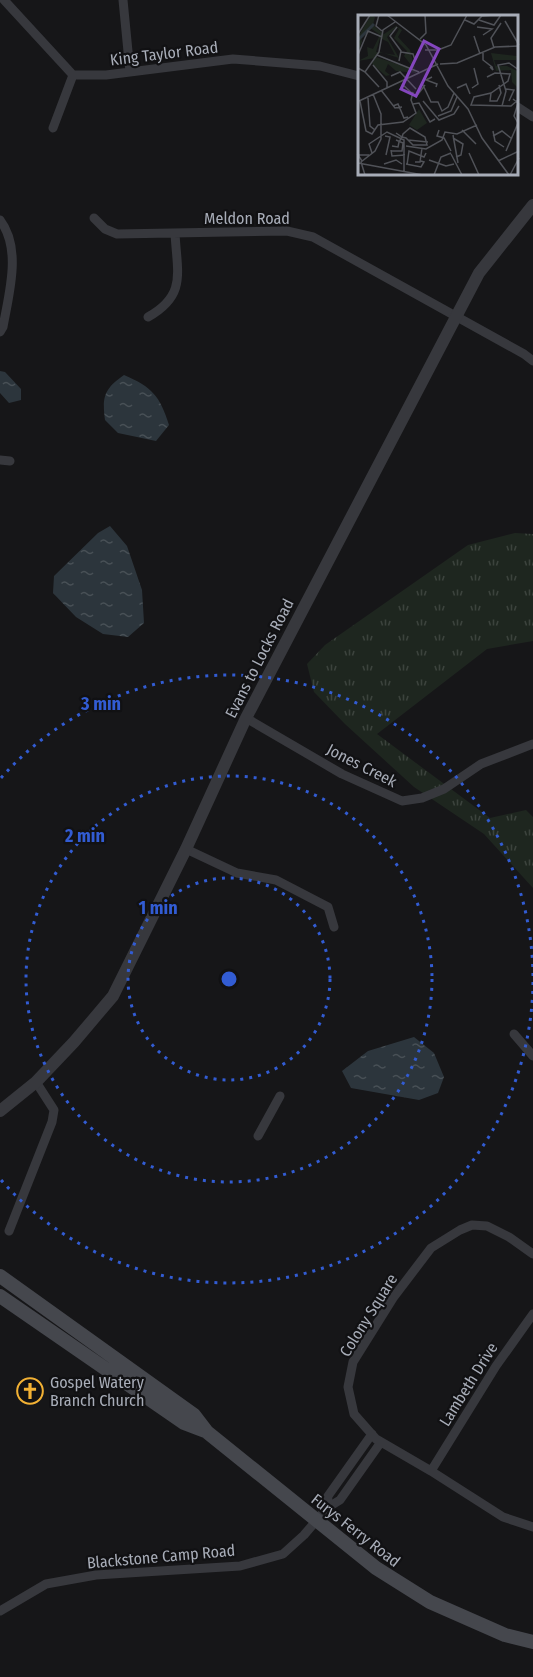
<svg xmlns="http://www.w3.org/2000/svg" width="533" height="1677" font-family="'Fira Sans Condensed',sans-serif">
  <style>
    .grass { fill: url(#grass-tufts) }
    .water { fill: url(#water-ripples) }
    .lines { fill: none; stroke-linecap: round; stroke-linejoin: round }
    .minor { stroke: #37383d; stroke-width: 9 }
    .tertiary { stroke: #37383d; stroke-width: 12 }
    .secondary { stroke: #45474d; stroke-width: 14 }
    .ring { fill: none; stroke: #325cd3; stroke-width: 3; stroke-dasharray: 3 6 }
    .labels { text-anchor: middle; stroke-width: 4.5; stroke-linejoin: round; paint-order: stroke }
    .street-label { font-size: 16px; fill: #a8adb8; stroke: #111113 }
    .poi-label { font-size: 16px; fill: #a8adb8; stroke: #111113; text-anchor: start }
    .inset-river { fill: none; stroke: #2c353c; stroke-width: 3 }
    .inset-road { fill: none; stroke: #505258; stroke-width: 1.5 }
    .view { fill: #8446be; fill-opacity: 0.15; stroke: #8446be; stroke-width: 3 }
    .inset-edge { fill: none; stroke: #a8adb8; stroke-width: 3 }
    .centre { fill: #325cd3; stroke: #111113; stroke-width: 3 }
    .ring-label { font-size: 18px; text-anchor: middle; font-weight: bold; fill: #325cd3; stroke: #111113; stroke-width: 4.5; stroke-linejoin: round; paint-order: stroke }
  </style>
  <defs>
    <pattern id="grass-tufts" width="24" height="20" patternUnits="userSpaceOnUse" patternTransform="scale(1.5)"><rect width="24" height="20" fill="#1e261f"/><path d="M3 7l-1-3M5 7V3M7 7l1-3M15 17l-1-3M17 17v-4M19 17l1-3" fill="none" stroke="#3c433d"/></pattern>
    <pattern id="water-ripples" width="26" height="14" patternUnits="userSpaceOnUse" patternTransform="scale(1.5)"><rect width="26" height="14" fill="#2c353c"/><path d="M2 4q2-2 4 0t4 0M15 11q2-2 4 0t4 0" fill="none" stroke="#485056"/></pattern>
  </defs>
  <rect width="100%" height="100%" fill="#161618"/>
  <path class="grass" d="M515,533L533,534V641L487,649L377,734L490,818L526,810L533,817V888L484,834L414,787L345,724L314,692L307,664L325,645L468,545Z"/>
  <path class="water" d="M0,371L5,372L21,389V400L9,403L0,393Z
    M124,375C152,387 160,396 169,425L156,441L118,433L105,420C102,397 104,389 124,375Z
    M110,526L127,546L142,590L144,623L128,637L103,634L76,617L53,593L54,576L98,533Z
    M414,1037L434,1053L444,1077L438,1093L419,1100L351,1088L342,1071L368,1051Z"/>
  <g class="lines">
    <path class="minor" d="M4,0L73,75H106L233,59L320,66L359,76
      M123,0L130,72
      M516,106L533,117
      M53,128L73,75
      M94,218L105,229L117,234L287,231L313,237L524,354L533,361
      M0,220C22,249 9,293 3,327L0,332
      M148,317C187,295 177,273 175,233
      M0,460L10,461
      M246,718L342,774L402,801L422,798L444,789L481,764L533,744
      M186,849L237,873L276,880L328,907L334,927
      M514,1034L533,1056
      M258,1136L280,1096
      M9,1231L52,1122L54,1110L36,1082
      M533,1254L509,1237L487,1226L472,1225L460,1230L431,1248L393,1298L353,1362L348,1387L354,1414L376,1439L431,1471L503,1517L533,1527
      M431,1471L496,1366L533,1314
      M327,1508L328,1496L372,1434
      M0,1611L46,1584L96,1575L240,1566L283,1554L304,1535L327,1508L340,1500L381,1442"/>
    <path class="tertiary" d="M0,1111L36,1082L74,1042L113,996L186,849L246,718L479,273L533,205"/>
    <path class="secondary" d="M0,1276L194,1415L207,1432L376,1568L430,1602L505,1635L533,1642
      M0,1296L184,1423L205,1431"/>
  </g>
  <g class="ring">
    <circle cx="229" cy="979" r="101"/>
    <circle cx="229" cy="979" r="203"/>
    <path d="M533 982A304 304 0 0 1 1 1180M1 778A304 304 0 0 1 533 976"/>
  </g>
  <defs>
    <g id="church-ring" transform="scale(1.35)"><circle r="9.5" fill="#111113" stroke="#f2b134" stroke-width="1.5"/><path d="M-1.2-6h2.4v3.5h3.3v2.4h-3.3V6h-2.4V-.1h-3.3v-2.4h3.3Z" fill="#f2b134"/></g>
  </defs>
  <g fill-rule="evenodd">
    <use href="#church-ring" x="30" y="1391"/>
  </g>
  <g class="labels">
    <g class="street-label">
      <text transform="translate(164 53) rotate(-7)" y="6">King Taylor Road</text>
      <text x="247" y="224">Meldon Road</text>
      <text transform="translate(259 658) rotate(-63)" y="6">Evans to Locks Road</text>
      <text transform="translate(362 765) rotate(27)" y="6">Jones Creek</text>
      <text transform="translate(368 1315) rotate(-58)" y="6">Colony Square</text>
      <text transform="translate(468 1384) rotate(-58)" y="6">Lambeth Drive</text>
      <text transform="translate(356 1530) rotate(38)" y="6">Furys Ferry Road</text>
      <text transform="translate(161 1556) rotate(-5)" y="6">Blackstone Camp Road</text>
    </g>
    <g class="poi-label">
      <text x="50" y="1388">Gospel Watery<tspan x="50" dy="18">Branch Church</tspan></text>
    </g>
  </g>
  <g transform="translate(358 15)">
    <rect width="160" height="160" fill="#161618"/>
    <path d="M13,0L17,2L15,10L26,19L38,11L44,15L40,22L52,35L58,58L38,56L30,49L27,56L32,60L28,61L14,49L17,43L0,46L10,41L9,32L15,34L22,20L11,12L3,22L4,27L0,36V22ZM38,12L41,14L36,23L49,36L46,41L57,55L18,42L22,37L41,43L29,22ZM22,23L30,27L37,40L18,37ZM133,38L159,41L158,45H136L138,51H149L159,56L160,73L154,67L153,55L138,56Z" fill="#1e261f" fill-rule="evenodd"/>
    <path d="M61,94L69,108L59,115L51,110Z" fill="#1e261f"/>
    <path class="inset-river" d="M0,25L16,9"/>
    <path class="inset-road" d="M21,0L18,11L24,16M29,0L68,30L90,71L110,94L124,123L151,160M107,5L116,9L124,1L136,0M121,5L136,10L143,0M147,6L161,30M39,12L32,21L43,36L41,46M119,12L134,14L125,20M0,19L12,0M116,21L122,39M62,24L68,18L67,0M136,33L133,23L143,8M67,35H80L93,30L109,0M43,37L55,39L57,45M125,38V45L134,52L135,55L132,52M0,40L10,16L24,22M19,40L61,57M82,49L99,48L137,32L161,31M15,50L29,67V73M0,53L7,57L21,37L25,15L37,7M7,57L21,72M33,61L42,57L58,74M74,62L68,65L79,69L78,72M129,62L137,58L152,59L150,66L133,78L116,82L113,90L153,91L161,84M64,68L73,87H80L84,96L90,92L96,78M44,69L58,82L67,70M99,73L108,69L112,79M114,73L120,69L116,53M148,74L156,75L151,86M23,75L37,93L44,92M133,78L132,86H139L143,78L141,70M10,83L12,111L17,115M1,86L80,49M2,86L8,116L14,119L20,110L45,107L58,98L53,85L55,77M65,86L81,105L96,99L101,91M55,89L61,88L72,107L77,104M35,91L40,89L46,103L50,102M144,91L148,76L140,50L151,48L161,55M80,101L93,96L99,82M81,115L79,121L86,123L93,136M104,115L118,129M135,116L137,126L146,132M95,120L100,148M27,121L32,122L28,140M135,121L144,116L154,124M95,123L105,129L103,140L98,142M50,125L70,127M34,131L40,132L41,127L44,122L45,119L52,113L67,122L69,130H55L48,123L44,122L38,118M48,131L68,134L84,125L87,117L99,119L119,110M33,135L34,141L47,140M33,136H44L45,128L38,125M148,136L160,108L156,101L160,88L155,84M14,138L11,129L29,117L46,125V156M111,138L121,160M93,139L104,160M71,145L88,151L96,149M4,146L0,140H11M140,146L161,136M57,147H62L64,133M0,148L65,160M26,149L38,145L44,149M48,149L63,152L66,147L63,146M49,150L51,136L66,142L68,138M7,160L3,147L17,136L23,124V99L15,79M76,160L83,142L93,138M152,160L161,143"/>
    <path class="view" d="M66,26L81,34L58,81L43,74Z"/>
    <rect width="160" height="160" class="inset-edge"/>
  </g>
  <circle cx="229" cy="979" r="9" class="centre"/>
  <g class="ring-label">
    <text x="101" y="710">3 min</text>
    <text x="85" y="842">2 min</text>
    <text x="158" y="914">1 min</text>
  </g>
</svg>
